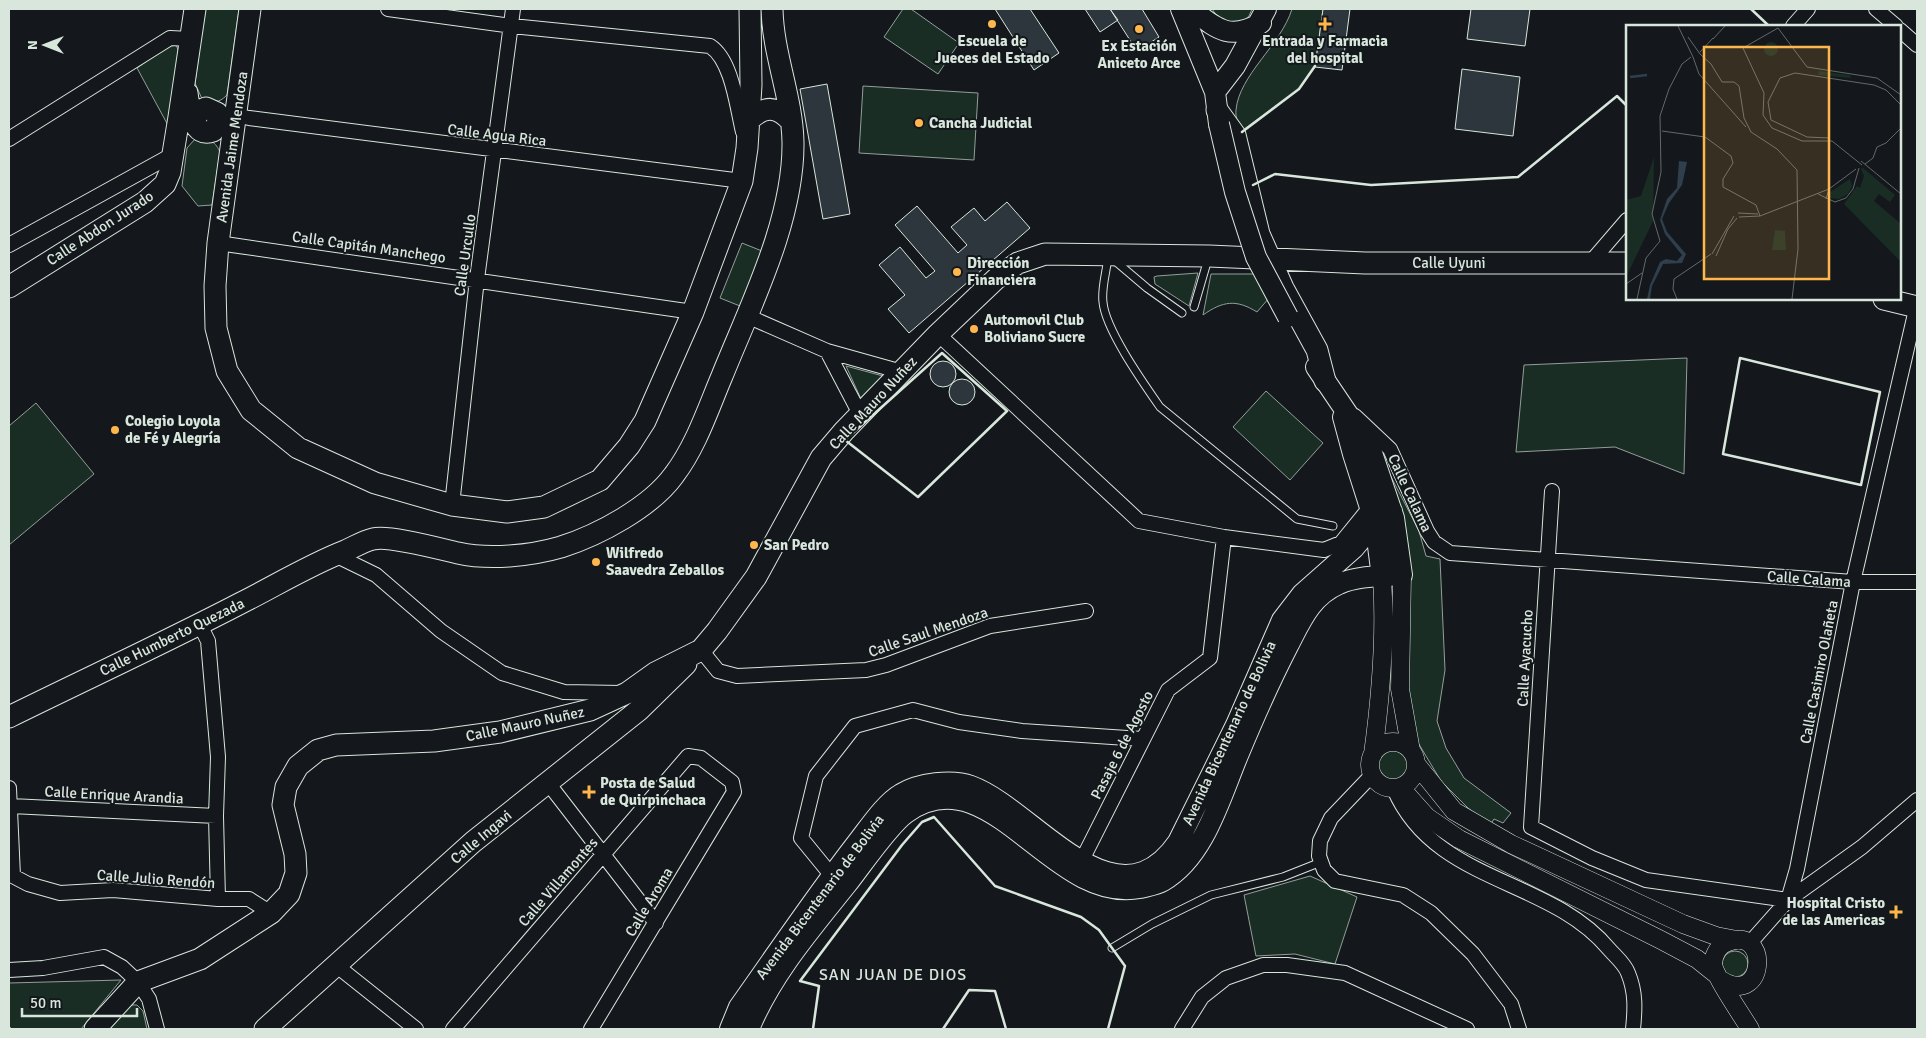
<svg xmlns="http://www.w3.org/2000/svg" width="1926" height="1038" font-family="Signika,sans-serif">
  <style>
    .green { fill: #1a2d24; stroke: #939e99 }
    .building { fill: #2c363c; stroke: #d8e6dc }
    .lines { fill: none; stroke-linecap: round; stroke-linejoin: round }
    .service-casing { stroke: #d8e6dc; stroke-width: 9 }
    .minor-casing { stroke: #d8e6dc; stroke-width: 16 }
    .tertiary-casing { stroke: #d8e6dc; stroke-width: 19 }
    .secondary-casing { stroke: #d8e6dc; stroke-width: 22 }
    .primary-casing { stroke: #d8e6dc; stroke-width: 23 }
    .service { stroke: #14181c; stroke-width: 7 }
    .minor { stroke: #14181c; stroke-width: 14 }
    .tertiary { stroke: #14181c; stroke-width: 18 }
    .secondary { stroke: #14181c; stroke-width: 20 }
    .primary { stroke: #14181c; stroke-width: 21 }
    .secondary-bridge-casing { stroke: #d8e6dc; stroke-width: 22; stroke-linecap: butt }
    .secondary-bridge { stroke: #14181c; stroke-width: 20 }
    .wall { stroke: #d8e6dc; stroke-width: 2.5 }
    .poi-dot { fill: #ffb74d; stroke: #14181c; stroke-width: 2 }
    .labels { text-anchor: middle; stroke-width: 4; stroke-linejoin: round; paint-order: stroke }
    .poi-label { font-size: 15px; font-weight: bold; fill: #d8e6dc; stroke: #14181c; text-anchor: start }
    .street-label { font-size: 15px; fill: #d8e6dc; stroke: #14181c }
    .neighbourhood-label { font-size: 16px; letter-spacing: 1px; fill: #d8e6dc; stroke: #14181c }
    .inset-river { fill: none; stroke: #2f3f4d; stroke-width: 2.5 }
    .inset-road { fill: none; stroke: #626a69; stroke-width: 1 }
    .view { fill: #ffb74d; fill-opacity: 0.15; stroke: #ffb74d; stroke-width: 2.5 }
    .inset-edge { fill: none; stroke: #d8e6dc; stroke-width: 2.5 }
  </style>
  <rect width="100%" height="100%" fill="#14181c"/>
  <path class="green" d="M205,9H239L227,95C218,104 214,102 202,99L195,83Z
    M903,9H911L959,43L938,74L884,37Z
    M1212,9H1252L1249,16L1240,24L1219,19Z
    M1292,9H1323L1315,67L1299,89L1240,132C1239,125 1235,117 1236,110C1239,75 1281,45 1292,9Z
    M176,45L180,54L170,129L137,68L167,47Z
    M863,86L978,93L974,160L859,153Z
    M195,139C208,139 214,139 220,152L212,205L198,206L182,186L187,148Z
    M742,243L762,251L740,306L720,298Z
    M1198,273L1189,306L1155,284L1154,277L1157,276Z
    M1211,274H1255L1269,298L1257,312C1236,299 1223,301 1203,315Z
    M1687,358L1684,474L1615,447L1516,452L1524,365Z
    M846,366L883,376L861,399Z
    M1266,391L1323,443L1290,480L1233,427Z
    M36,403L94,474L9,545V426Z
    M1384,463L1419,531L1426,556L1440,559L1445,670L1437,721L1446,748L1464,778L1511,813L1503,823L1494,819L1490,825L1468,808L1441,781L1414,736L1406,696Z
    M1377 766a16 16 0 1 1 32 0a16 16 0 1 1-32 0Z
    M1310,876L1357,897L1335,964L1295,954L1256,956L1244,895Z
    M1722 964a13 13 0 1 1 26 0a13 13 0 1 1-26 0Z
    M121,980L81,1029H12L9,1026V983Z
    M132,1005H137L143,1011L147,1029H108L126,1008Z"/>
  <path class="building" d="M995,9H1030L1059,53L1034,70Z
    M1085,9H1110L1118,20L1100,32Z
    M1110,9H1142L1159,37L1137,51Z
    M1323,9H1350L1342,70L1315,67Z
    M1471,9H1530L1525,46L1467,39Z
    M1462,69L1520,77L1513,136L1455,129Z
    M827,84L850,214L823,219L800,89Z
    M1007,202L1030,228L909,333L888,309L905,295L879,265L900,247L926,278L935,271L895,225L917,206L958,253L967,245L951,227L974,208L985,221Z
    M930 374a13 13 0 1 1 26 0a13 13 0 1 1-26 0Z
    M949 392a13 13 0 1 1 26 0a13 13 0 1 1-26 0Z"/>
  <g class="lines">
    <g class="service-casing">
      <path id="service" d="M1108,256C1107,270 1101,288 1103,302C1105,329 1144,384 1160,407L1297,519L1333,526
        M1114,260L1147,288L1182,313
        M1194,307L1208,259
        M1112,948L1152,924L1211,895L1283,877L1321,862"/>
    </g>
    <g class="minor-casing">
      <path id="minor" d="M388,9L512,26L710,46C732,60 737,107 743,132
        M1876,9L1896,26
        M1793,26L1808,9
        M1900,30L1917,45
        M229,114L249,118L742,181
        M9,139L170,38L190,39
        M218,243L693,312
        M9,245L172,155
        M1590,263L1627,220
        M747,316L827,351L902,372
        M938,334L1139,521L1224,537L1324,550L1341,543L1371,506
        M827,351L860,414
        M1355,416L1390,449L1427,531L1434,542L1450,553L1853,582H1917
        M1552,491L1531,827L1592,858L1646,880L1788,900L1797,869L1853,582L1917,305
        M452,505L477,279L513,9
        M335,555L376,575L441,631L502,673L564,692L621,693
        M200,625L208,641L218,757L216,816L218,899
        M701,650L718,671L737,676L866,670L886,665L990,626L1086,611
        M1372,775L1331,818L1320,841L1319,856L1324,870L1335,881L1403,895L1431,913L1473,954L1511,1004L1519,1029
        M548,783L656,923
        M9,788L13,876
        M1394,789C1435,884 1549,877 1609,949C1615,956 1625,964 1628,973C1636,992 1635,1010 1633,1029
        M11,806L216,816
        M1081,862L1168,690L1210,658L1224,537
        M9,874L28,884L60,893L113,890L218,899H249L271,913
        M832,876L801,838L816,776L855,726L913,710L959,722L1022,731L1142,739
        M1749,944L1788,900L1862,847L1917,800
        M337,966L416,1029
        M9,970L43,968L104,957L122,967L138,982L149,999L157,1029
        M453,1029L688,756L701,758L732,782L734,792L591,1029
        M1182,1029L1202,997L1226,978L1263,965H1287L1345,973L1467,1029"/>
    </g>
    <g class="tertiary-casing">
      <path id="tertiary" d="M1402,575L1400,689L1411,751
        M1370 765a23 23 0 1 1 46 0a23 23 0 1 1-46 0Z
        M1373,754C1381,695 1386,637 1382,577
        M1417,765L1454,811L1511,844L1683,924L1716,936L1737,940
        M1401,788L1427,817L1459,839L1661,940L1697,959L1717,975
        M1721,980C1766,1008 1770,925 1728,942C1719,945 1714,954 1713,963C1713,974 1743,1017 1750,1029"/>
    </g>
    <g class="secondary-casing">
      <path id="secondary" d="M1181,9L1215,92L1219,124
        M1191,9C1217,29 1229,41 1261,23
        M1215,92L1235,66L1266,9
        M1343,417L1353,454L1375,523L1382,577
        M730,1029L739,1007C778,952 815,897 856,844C868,829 885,803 901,794C919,783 952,779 971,786C1034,809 1115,933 1178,842L1236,725L1282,620L1302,594L1354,548L1375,523L1392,511
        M749,1029C771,975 811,929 847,884C862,865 889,825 906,813C990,752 1051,905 1140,888C1148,886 1156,885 1163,881C1205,857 1221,795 1239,753C1254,717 1270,681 1288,646C1301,621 1311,596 1339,584C1358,575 1381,577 1402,575L1394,518L1370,447L1316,367"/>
    </g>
    <g class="primary-casing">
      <path id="primary" d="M250,9L218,243L215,286L216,328L227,371L251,410L298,448L375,483L452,505L507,512L544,507L600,480L629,446L645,421L693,312L742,181L747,148L751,85L750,9
        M187,93C189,107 192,139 213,131L219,121L217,113L206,108L199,111L194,122
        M1217,110L1235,135L1259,234L1283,288L1317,350L1325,381
        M749,120C764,106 776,105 791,121
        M9,287L145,202L165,184L170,172L179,117L195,9
        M1884,299L1917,307
        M9,717C86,679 164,643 241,603C275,586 309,565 345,551C354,547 364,541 373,539C389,535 440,549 458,553C489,560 530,556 561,547C599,535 651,507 674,475C696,446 708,409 722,376C751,304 794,220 793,142C792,96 773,55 772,9
        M95,1029L138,982L200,959L271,913L289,894L296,873L295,854L283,805L286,787L298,766L318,750L336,745L434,741L500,732L590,710L627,693L655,673L701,650L717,631L756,577L821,458L844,431L938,334L999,276L1018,263L1045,254L1209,256L1365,263H1627
        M265,1029L473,842L639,710L686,664"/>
    </g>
    <use href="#service" class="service"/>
    <use href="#minor" class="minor"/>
    <use href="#tertiary" class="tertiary"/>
    <use href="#secondary" class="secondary"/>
    <use href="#primary" class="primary"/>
    <g class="secondary-bridge-casing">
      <path id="secondary-bridge" d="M1219,124L1235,192L1256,257L1288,317"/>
    </g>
    <use href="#secondary-bridge" class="secondary-bridge"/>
    <path class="wall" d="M1751,9L1769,26
      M1242,132L1299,89L1315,66
      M1253,185L1275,174L1371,185L1518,177L1617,96L1627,106
      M942,353L1007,411L918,497L845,440Z
      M1740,358L1880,392L1861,485L1723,454Z
      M813,1029L819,986L800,981L902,845L922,822L934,817L995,886L1081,917L1099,930L1125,966L1108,1029
      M943,1029L969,990L995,991L1006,1029"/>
  </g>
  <g class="poi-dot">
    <circle cx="992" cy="24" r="5"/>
    <path d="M1322.5 16.5h5v5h5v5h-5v5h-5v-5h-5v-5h5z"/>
    <circle cx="1139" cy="29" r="5"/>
    <circle cx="919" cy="123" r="5"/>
    <circle cx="957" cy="272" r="5"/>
    <circle cx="974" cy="329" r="5"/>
    <circle cx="115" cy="430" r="5"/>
    <circle cx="754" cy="545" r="5"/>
    <circle cx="596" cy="562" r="5"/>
    <path d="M586.5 784.5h5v5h5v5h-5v5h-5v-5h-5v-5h5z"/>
    <path d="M1893.5 904.5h5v5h5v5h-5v5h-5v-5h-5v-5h5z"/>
  </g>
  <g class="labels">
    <g class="poi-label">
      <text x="992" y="46" text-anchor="middle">Escuela de<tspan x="992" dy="17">Jueces del Estado</tspan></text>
      <text x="1325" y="46" text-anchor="middle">Entrada y Farmacia<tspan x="1325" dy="17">del hospital</tspan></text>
      <text x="1139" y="51" text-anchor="middle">Ex Estación<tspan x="1139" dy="17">Aniceto Arce</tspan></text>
      <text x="929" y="128">Cancha Judicial</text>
      <text x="967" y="268">Dirección<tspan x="967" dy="17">Financiera</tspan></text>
      <text x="984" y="325">Automovil Club<tspan x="984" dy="17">Boliviano Sucre</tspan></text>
      <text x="125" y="426">Colegio Loyola<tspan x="125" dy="17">de Fé y Alegría</tspan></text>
      <text x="764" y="550">San Pedro</text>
      <text x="606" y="558">Wilfredo<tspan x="606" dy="17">Saavedra Zeballos</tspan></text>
      <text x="600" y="788">Posta de Salud<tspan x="600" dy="17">de Quirpinchaca</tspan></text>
      <text x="1885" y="908" text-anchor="end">Hospital Cristo<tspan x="1885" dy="17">de las Americas</tspan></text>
    </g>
    <g class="street-label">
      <text transform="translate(497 135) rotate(7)" y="5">Calle Agua Rica</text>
      <text transform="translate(232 147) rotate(-82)" y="5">Avenida Jaime Mendoza</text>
      <text transform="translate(100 228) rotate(-33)" y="5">Calle Abdon Jurado</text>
      <text transform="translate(369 247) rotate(8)" y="5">Calle Capitán Manchego</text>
      <text transform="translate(465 255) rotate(-82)" y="5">Calle Urcullo</text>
      <text x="1449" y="268">Calle Uyuni</text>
      <text transform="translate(873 403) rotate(-47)" y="5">Calle Mauro Nuñez</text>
      <text transform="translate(1410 493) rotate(65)" y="5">Calle Calama</text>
      <text transform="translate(1809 579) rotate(4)" y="5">Calle Calama</text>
      <text transform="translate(928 632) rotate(-19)" y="5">Calle Saul Mendoza</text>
      <text transform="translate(172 637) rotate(-26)" y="5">Calle Humberto Quezada</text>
      <text transform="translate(1525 658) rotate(-87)" y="5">Calle Ayacucho</text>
      <text transform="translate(1819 672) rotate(-79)" y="5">Calle Casimiro Olañeta</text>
      <text transform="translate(525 724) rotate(-12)" y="5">Calle Mauro Nuñez</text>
      <text transform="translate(1229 733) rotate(-65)" y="5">Avenida Bicentenario de Bolivia</text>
      <text transform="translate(1122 745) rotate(-63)" y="5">Pasaje 6 de Agosto</text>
      <text transform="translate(114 795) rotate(3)" y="5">Calle Enrique Arandia</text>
      <text transform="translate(481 837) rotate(-40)" y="5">Calle Ingavi</text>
      <text transform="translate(156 879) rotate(4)" y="5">Calle Julio Rendón</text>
      <text transform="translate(558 882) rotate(-49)" y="5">Calle Villamontes</text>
      <text transform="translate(820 897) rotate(-53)" y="5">Avenida Bicentenario de Bolivia</text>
      <text transform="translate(649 902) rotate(-59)" y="5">Calle Aroma</text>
    </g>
    <g class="neighbourhood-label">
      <text x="893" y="980">SAN JUAN DE DIOS</text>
    </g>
  </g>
  <g transform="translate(1626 25)">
    <rect width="275" height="275" fill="#14181c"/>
    <path d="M138 24a7 7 0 1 1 14 0a7 7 0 1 1-14 0ZM193,46L224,50L225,53L192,50ZM28,132L27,196L0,252V175L15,171ZM237,143L269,170L264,177L253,169L248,176L275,199V237L218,179L231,161L234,163L238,151L235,144ZM224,154L226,161L222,169L213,174L203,173L201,169ZM149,205L159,206L160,225H146Z" fill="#1a2d24"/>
    <path d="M53,136L61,137L56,160L43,178L36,194L41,207L60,229L56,238L37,239L26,261L24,274H21L24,260L34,237L40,234L51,236L56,230L39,209L34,195L41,174L51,163Z" fill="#2f3f4d"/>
    <path class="inset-river" d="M4,52L21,50"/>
    <path class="inset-road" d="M52,1L67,32M62,12L74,29M87,14L99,1M74,27L87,13M74,29L85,39L96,57H108L113,61L118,93L125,107L151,124L171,145L172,224L166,274M67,32L73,49L120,102M36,106L79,112L105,131L107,138L97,154V162L130,180L134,191L203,164M203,113L181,112L145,95L142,77L154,53L169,48L248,60L260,65L275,80M235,136L275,169M239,139L247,133L251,122L260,118L275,103M236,140L206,116H176L146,103L137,90L138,68L117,23L152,3L181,42L251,53L275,70M192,169L209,177L220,173L227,164L233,143M200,174L203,164L230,144M112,188L132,189M113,192L134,191M86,229L108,191M90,231L102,204L111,193M0,259L16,248M11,274L20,233L34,216L26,189L35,147L34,91L43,64L56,39L65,32M51,274L47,264L48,254L85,229"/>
    <path class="view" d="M78,22H203V254H78Z"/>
    <rect width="275" height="275" class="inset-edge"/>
  </g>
  <rect width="1926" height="1038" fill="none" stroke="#d8e6dc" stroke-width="20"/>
  <g transform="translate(45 45) rotate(270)" stroke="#14181c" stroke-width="4" paint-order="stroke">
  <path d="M0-4L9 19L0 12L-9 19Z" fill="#d8e6dc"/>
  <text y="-8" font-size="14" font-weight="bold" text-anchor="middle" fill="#d8e6dc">N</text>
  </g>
  <path d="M22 1008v8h115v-8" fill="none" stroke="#d8e6dc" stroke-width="2.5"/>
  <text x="30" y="1008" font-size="15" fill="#d8e6dc" stroke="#14181c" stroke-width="4" paint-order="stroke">50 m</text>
</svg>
